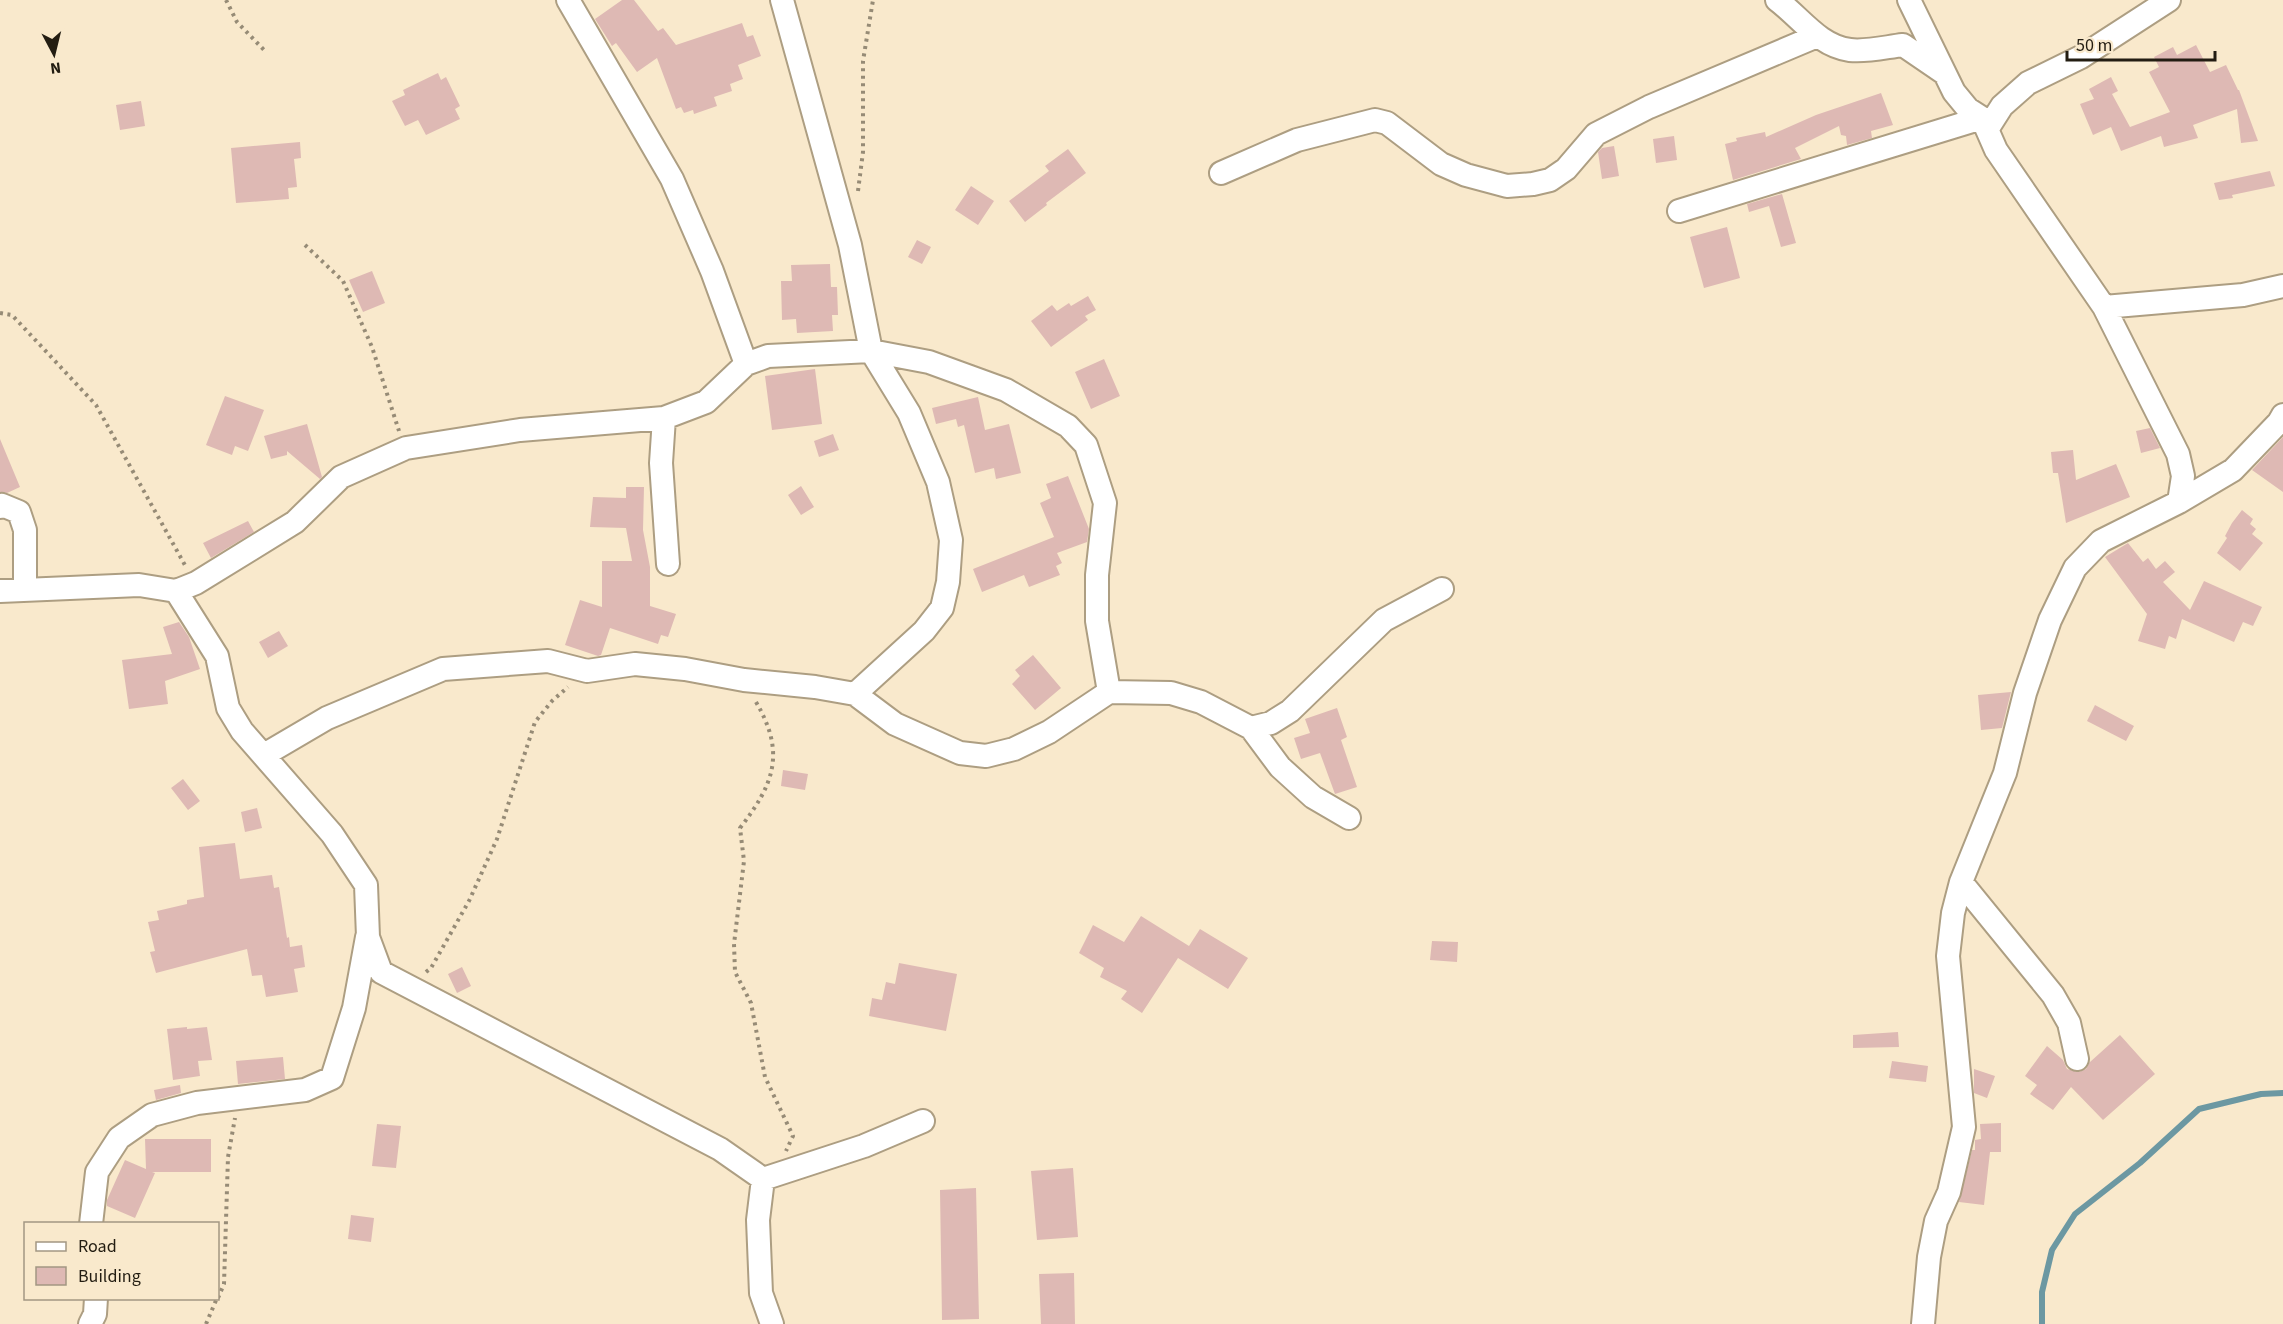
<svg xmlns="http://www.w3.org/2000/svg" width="2283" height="1324" font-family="'Source Sans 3',sans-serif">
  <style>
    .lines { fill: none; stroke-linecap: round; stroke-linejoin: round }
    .stream { stroke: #6c98a2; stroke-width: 6 }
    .building { fill: #deb9b4 }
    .street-casing { stroke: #ad9e82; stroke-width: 26 }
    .path { stroke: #968b76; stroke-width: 4; stroke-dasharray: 3 4.5; stroke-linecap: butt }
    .street { stroke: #fff; stroke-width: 22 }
  </style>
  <rect width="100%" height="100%" fill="#f9e9cc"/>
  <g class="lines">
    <path class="stream" d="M2042,1324V1292L2052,1250L2075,1214L2140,1163L2199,1109L2261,1094L2283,1093"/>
  </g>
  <path class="building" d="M622,0H634L658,31L663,28L676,45L742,23L747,37L753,35L761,56L738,65L743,79L730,84L732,91L714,97L717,106L694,114L693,110L684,113L681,107L676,109L657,58L637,72L616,43L612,46L595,19Z
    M2196,45L2210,72L2226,65L2238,90H2239L2258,141L2241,143L2237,109L2193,125L2198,138L2164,147L2161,136L2121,151L2111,127L2093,135L2080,104L2094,99L2089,89L2111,77L2118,91L2112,94L2130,127L2170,112L2149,72L2159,67L2154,57L2173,47L2177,55Z
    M438,73L441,80L446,77L460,106L455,109L460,119L426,135L418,120L405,126L392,101L405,95L403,90Z
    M1881,93L1893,125L1871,131L1872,138L1847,145L1846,136L1841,135L1839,126L1795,148L1801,159L1733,180L1725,144L1737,141L1736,138L1765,132L1766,137L1816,115Z
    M141,101L145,126L120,130L116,105Z
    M1674,136L1677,160L1656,163L1653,139Z
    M300,142L301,158L294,159L297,187L288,188L289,199L236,203L231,148Z
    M1614,146L1619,176L1602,179L1598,152L1602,148Z
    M1068,149L1086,173L1046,203L1047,205L1025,222L1009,201L1049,171L1045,166Z
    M2270,171L2275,186L2232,195L2233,198L2219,200L2214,183Z
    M971,186L994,201L978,225L955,210Z
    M1782,194L1796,243L1781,247L1769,206L1749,212L1747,204Z
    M1727,227L1740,278L1704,288L1690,237Z
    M917,240L931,247L922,264L908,257Z
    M830,264L831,287H837L838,315H832L833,331L797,333L796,319L782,320L781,281H792L791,265Z
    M372,271L385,303L363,312L349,280Z
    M1088,296L1096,310L1085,316L1088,320L1051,347L1031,321L1052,305L1057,311L1069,303L1071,306Z
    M1104,359L1120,396L1091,409L1075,372Z
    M815,369L822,424L772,430L765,376Z
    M225,396L264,410L248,451L235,446L232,455L206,445Z
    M978,397L985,430L1009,424L1021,473L996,479L994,468L975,473L964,425L958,427L956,419L936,424L932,408Z
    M307,424L322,477L320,479L287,451V455L271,459L264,436Z
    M2150,428L2160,448L2141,453L2136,431Z
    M833,434L839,450L819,457L814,441Z
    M2283,437V492L2252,470Z
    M0,439L20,487L7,493L0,492Z
    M2073,450L2076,480L2116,464L2130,497L2066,523L2058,473H2053L2051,452Z
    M1068,476L1089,529L1087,542L1057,553L1062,563L1056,566L1060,575L1029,587L1024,575L982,592L973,569L1054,537L1040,503L1051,498L1046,484Z
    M801,486L814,507L801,515L788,495Z
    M626,487H644L643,530L650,567V606L676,614L668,637L661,635L658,644L610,628L601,655L598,656L565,645L580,600L602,607V561H632L626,528L590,527L593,497L626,498Z
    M2242,510L2253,519L2250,524L2256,529L2252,534L2263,543L2240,571L2217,553L2227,538L2225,536L2232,523Z
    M248,521L254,532L211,558L203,543Z
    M2128,543L2143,562L2148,558L2156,569L2165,561L2175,572L2163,582L2190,610L2204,581L2262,607L2253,626L2243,622L2234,642L2182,619L2176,639L2169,636L2165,649L2138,641L2147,614L2105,557Z
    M179,622L189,637L200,669L165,681L168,704L129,709L122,660L172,654L163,627Z
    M279,631L288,646L268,658L259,642Z
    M1033,655L1061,688L1035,710L1012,684L1020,676L1015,670Z
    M2011,692L2002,728L1981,730L1978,695Z
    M2095,705L2134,726L2126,741L2087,721Z
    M1337,708L1347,737L1341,740L1357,787L1335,794L1320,753L1301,759L1294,738L1310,733L1305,719Z
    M783,770L808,774L805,790L781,786Z
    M183,779L200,801L188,810L171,788Z
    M257,808L262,828L245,832L241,812Z
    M235,843L240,879L272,875L274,888L279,887L287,938L289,937L290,947L302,945L305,967L294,969L298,992L266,997L262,975L252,976L247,949L156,973L150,952L155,951L148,922L159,920L157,911L187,904V900L204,897L199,847Z
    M1141,916L1189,946L1200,929L1248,958L1228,989L1178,958L1142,1013L1121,999L1127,991L1100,977L1104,968L1079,953L1093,925L1124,942Z
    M1432,941L1458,942L1457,962L1430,960Z
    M899,963L957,974L946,1031L869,1016L872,998L882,1000L886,982L895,984Z
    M462,967L471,986L457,993L448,974Z
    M187,1027V1029L207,1027L212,1060L198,1061L200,1076L173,1080L167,1029Z
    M1898,1032L1899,1047L1853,1048V1035Z
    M2120,1035L2155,1074L2103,1120L2071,1087L2053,1110L2030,1094L2037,1085L2025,1076L2047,1046L2063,1060L2067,1069L2079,1072L2086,1069L2090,1062Z
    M283,1057L285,1079L238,1084L236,1061Z
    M1892,1061L1928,1066L1926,1082L1889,1078Z
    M1974,1069L1995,1076L1987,1098L1974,1093Z
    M180,1085L181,1093L156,1100L154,1090Z
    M2001,1123V1152H1990L1984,1205L1959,1202L1972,1150H1975V1140L1981,1139L1980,1124Z
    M377,1124L401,1126L396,1168L372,1166Z
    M145,1139H211V1172H152L155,1173L135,1218L107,1206V1200L125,1160L146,1169Z
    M1073,1168L1078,1237L1037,1240L1031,1171Z
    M976,1188L979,1319L942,1320L940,1190Z
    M351,1215L374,1218L371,1242L348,1239Z
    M1074,1273L1075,1324H1041L1039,1274Z"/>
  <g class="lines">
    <g class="street-casing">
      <path id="street" d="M568,0L672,179L712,271L746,364
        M782,0L850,245L871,351L909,413L938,482L951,540L948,582L942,608L924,631L855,694
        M1777,0C1801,18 1819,46 1850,50C1867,52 1886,47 1903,45L1944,73
        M1909,0L1954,92L1968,109L1982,118L1996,150L2104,307L2178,454L2183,476L2179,502
        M1988,128L2002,106L2028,83L2081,57L2169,0
        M1221,173L1297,140L1375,120L1387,123L1441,164L1466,175L1507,186L1533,184L1550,180L1566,169L1596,134L1649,107L1817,36
        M1679,211L1982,118
        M2104,307L2243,295L2283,286
        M664,418L661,463L668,564
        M0,507L2,505L19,512L25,530V590
        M0,591L139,585L176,591L217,656L228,708L242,731L332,834L366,885L368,937L381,972L720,1149L763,1179
        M176,591L196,583L295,522L341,477L406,448L520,430L664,418L706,402L746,364L768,356L871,351L929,362L1006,390L1068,426L1086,445L1105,503L1097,575V621L1109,692
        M1251,728L1280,767L1313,797L1349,818
        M264,755L327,718L443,669L548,661L587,671L635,664L685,669L744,680L815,687L855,694L895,724L960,753L986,756L1014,749L1049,732L1109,692L1171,693L1201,702L1251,728L1271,723L1290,711L1384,620L1442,589
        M1961,882L2053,995L2069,1023L2077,1059
        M763,1179L864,1146L923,1121
        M763,1179L758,1220L761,1293L772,1324
        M91,1224L97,1172L119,1138L152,1115L197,1103L305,1090L332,1078L354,1008L367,937
        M90,1324L95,1314L96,1298
        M1923,1324L1929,1257L1936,1221L1949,1192L1964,1127L1948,956L1953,913L1961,882L2005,773L2025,693L2050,620L2075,568L2101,541L2179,502L2233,470L2279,422L2283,415"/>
    </g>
    <path class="path" d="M226,0L237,22L264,50
      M858,191L863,152V61L873,0
      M305,245L343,281L372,347L399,431
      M0,313L12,315L96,405L186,567
      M756,702C786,753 774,784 740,828L744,861L734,944L735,972L751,1003L765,1077L793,1136L786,1151
      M426,972L431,968L469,901L497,839L535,722L552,701L568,687
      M218,1298L224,1284L228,1157L235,1118
      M206,1324L217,1298"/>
    <use href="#street" class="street"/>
  </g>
  <rect x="24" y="1222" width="195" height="78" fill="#f9e9cc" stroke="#a39782" stroke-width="1.5"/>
  <rect x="36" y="1242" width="30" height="9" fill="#ffffff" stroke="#a39782" stroke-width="1.5"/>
  <text x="78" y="1252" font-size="18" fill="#231d12">Road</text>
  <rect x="36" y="1267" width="30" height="18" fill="#deb9b4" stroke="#a39782" stroke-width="1.5"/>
  <text x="78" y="1282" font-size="18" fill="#231d12">Building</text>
  <g transform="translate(54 54) rotate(173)" stroke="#f9e9cc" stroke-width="4.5" paint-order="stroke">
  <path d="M0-4.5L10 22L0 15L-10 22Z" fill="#231d12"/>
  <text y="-9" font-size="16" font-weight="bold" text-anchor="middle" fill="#231d12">N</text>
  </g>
  <path d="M2067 51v9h148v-9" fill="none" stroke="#231d12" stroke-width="3"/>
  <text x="2076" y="51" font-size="18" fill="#231d12" stroke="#f9e9cc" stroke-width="4.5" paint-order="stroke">50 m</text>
</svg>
